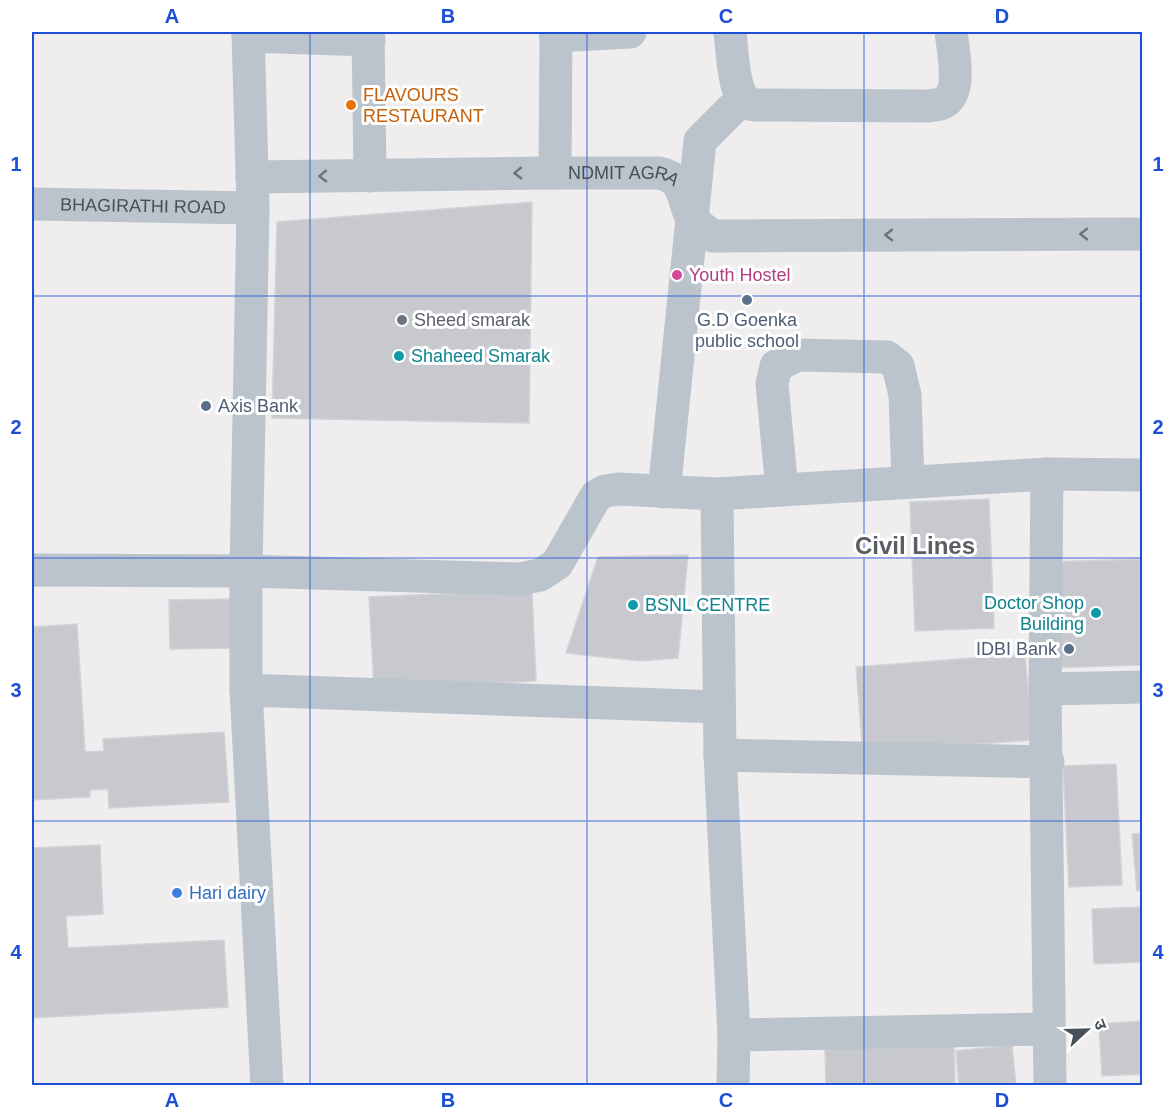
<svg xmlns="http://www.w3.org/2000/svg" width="1174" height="1117" font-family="Arial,'Noto Sans Devanagari',sans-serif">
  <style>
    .building { fill: #c7c9cf; stroke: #d1d3d8; stroke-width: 1.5 }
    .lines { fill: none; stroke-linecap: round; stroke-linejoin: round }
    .minor { stroke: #bbc4cc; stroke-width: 33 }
    .oneway { stroke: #69737c }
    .grid { fill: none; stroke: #1d4ed8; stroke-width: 1.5; stroke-opacity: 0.55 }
    .food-dot { fill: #e8710a; stroke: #fff; stroke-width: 2 }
    .hotel-dot { fill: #d1479c; stroke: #fff; stroke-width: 2 }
    .service-dot { fill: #5c6f8a; stroke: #fff; stroke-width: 2 }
    .worship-dot { fill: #6b7280; stroke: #fff; stroke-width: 2 }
    .culture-dot { fill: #0f9aa8; stroke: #fff; stroke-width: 2 }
    .shop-dot { fill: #3f7fe0; stroke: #fff; stroke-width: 2 }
    .labels { text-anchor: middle; stroke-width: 6; stroke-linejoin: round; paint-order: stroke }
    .food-label { font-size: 18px; fill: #c56008; stroke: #fff; text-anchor: start }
    .street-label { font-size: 18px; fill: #465059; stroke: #fff }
    .hotel-label { font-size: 18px; fill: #b23c85; stroke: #fff; text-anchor: start }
    .worship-label { font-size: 18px; fill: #5b616d; stroke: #fff; text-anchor: start }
    .service-label { font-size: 18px; fill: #4e5e75; stroke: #fff }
    .culture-label { font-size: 18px; fill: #0d838f; stroke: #fff; text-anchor: start }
    .shop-label { font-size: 18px; fill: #366cbe; stroke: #fff; text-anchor: start }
    .district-label { font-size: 24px; font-weight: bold; fill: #5a5d61; stroke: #fff }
    .neatline { fill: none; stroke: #1d4ed8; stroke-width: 2 }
    .grid-label { font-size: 20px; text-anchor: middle; font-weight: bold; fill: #1d4ed8 }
  </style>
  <rect width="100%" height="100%" fill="#efeded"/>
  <path class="building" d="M532,202L529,423L272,418L277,222Z
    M989,499L994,628L915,631L910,502Z
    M688,555L678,658L640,661L566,653L598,557Z
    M1142,559V665L1051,668L1047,562Z
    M532,590L536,681L374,688L369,597Z
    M231,599L233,648L170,649L169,600Z
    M77,624L85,752L104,751L103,739L224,732L229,802L109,808L108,789L90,790V797L32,800V627Z
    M1025,654L1032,740L863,753L856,667Z
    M1116,764L1122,885L1069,887L1063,766Z
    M1142,833V890L1137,891L1132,834Z
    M100,845L103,914L66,916L68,948L224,940L228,1007L32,1018V848Z
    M1142,907V962L1094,964L1092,909Z
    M1142,1021V1074L1102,1076L1099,1024Z
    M1012,1045L1016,1086H959L956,1051Z
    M954,1046L955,1086H826L825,1049Z"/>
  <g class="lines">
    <g class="minor">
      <path d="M248,32L253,208L246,571V690L267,1086"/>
      <path d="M368,32L370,176"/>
      <path d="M730,32C732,47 733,94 747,103C748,104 754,105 756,105L929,106C933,105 939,105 943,103C963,93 953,50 951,32"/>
      <path d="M248,36L369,40"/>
      <path d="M556,36L630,32"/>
      <path d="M555,173L556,32"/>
      <path id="s1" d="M252,177L555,173H659C685,178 682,198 691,217C695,224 706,231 713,236L1142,234"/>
      <path id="s2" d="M32,204L253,208"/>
      <path d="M1047,474L1045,689L1050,1086"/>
      <path d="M782,490L772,384L776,366L798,355L887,357L898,366L905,395L908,482"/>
      <path d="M664,492L700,141L743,98"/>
      <path d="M717,494L720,755L734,1035L733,1086"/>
      <path d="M32,570L246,571L520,579L540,575L557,564L596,496L605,491L619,489L717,494L1047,474L1142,475"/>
      <path d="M1045,689L1142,687"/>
      <path d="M246,690L719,707"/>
      <path d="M720,755L1048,762"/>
      <path d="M734,1035L1048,1029"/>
    </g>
  </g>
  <defs><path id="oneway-chevron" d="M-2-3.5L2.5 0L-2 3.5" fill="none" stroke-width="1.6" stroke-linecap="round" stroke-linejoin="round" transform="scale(1.5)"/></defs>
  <g class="oneway">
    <use href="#oneway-chevron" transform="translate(518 173) rotate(179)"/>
    <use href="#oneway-chevron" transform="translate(323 176) rotate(179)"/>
    <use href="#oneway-chevron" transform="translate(1084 234) rotate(180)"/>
    <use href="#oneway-chevron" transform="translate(889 235) rotate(180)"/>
  </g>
  <path class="grid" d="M310,32V1086M587,32V1086M864,32V1086M32,296H1142M32,558H1142M32,821H1142"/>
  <circle class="food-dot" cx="351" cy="105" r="6"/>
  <circle class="hotel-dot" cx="677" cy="275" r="6"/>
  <g class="service-dot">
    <circle cx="747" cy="300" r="6"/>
    <circle cx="206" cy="406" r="6"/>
    <circle cx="1069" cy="649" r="6"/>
  </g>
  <circle class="worship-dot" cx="402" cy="320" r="6"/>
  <g class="culture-dot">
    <circle cx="399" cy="356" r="6"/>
    <circle cx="633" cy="605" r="6"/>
    <circle cx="1096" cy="613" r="6"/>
  </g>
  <circle class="shop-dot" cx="177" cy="893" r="6"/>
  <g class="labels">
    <g class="food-label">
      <text x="363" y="101">FLAVOURS<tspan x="363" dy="21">RESTAURANT</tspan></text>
    </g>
    <g class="street-label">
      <text dy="6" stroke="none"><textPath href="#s1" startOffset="372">NDMIT AGRA</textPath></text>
      <text dy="6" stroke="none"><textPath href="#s2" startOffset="111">BHAGIRATHI ROAD</textPath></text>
    </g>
    <g class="hotel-label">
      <text x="689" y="281">Youth Hostel</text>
    </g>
    <g class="worship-label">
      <text x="414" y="326">Sheed smarak</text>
    </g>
    <g class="service-label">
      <text x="747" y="326">G.D Goenka<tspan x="747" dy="21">public school</tspan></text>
      <text x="218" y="412" text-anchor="start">Axis Bank</text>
      <text x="1057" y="655" text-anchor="end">IDBI Bank</text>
    </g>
    <g class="culture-label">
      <text x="411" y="362">Shaheed Smarak</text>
      <text x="1084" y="609" text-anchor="end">Doctor Shop<tspan x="1084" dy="21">Building</tspan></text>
      <text x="645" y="611">BSNL CENTRE</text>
    </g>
    <g class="shop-label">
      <text x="189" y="899">Hari dairy</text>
    </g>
    <g class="district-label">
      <text x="915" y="554">Civil Lines</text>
    </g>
  </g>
  <rect width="1174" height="1117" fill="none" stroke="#ffffff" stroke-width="66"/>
  <g transform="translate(1087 1030) rotate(68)" stroke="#ffffff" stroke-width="4.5" paint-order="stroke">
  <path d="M0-4.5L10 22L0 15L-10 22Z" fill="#465059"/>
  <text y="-9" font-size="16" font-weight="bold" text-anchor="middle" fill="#465059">उ</text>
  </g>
  <rect x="33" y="33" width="1108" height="1051" class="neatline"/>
  <g class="grid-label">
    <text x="172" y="23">A</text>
    <text x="448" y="23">B</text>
    <text x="726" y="23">C</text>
    <text x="1002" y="23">D</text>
    <text x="16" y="171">1</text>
    <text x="1158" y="171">1</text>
    <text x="16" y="434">2</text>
    <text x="1158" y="434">2</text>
    <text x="16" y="697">3</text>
    <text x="1158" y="697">3</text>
    <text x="16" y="959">4</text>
    <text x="1158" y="959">4</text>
    <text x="172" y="1107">A</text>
    <text x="448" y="1107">B</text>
    <text x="726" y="1107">C</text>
    <text x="1002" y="1107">D</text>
  </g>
</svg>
